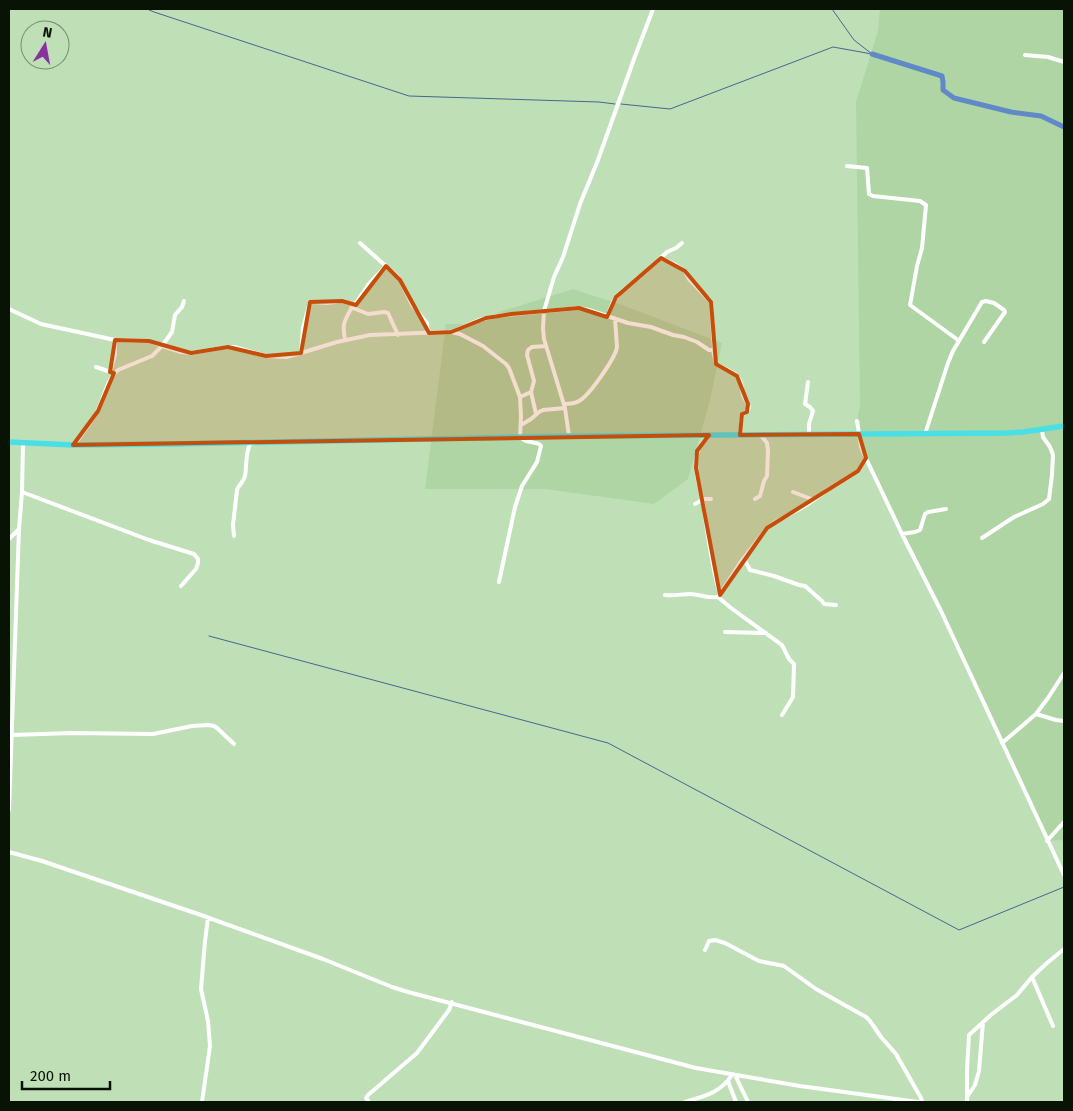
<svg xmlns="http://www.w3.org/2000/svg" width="1073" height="1111" font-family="'Fira Sans',sans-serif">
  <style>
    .built { fill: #afd5a5 }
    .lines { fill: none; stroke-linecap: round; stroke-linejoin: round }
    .stream { stroke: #46668e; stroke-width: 1 }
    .river { stroke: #6089c8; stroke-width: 5 }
    .minor { stroke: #fff; stroke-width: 4 }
    .highway { stroke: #49dfe5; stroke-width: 5.5 }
    .marked { fill: #c64e0b; fill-opacity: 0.2; stroke: #c64e0b; stroke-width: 4; stroke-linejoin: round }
  </style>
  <rect width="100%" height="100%" fill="#bfe0b6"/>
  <path class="built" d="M880,9H1064V840L1047,841L860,441V421H857L860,405L856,102L878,31Z
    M573,289L622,305L722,343L710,400L688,479L654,504L545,489H425L446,324H468L502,311Z"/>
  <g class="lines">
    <path class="stream" d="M147,9L154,12L409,96L599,102L615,104
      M832,9L854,40L872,54
      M621,104L670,109L833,47L872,54
      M209,636L608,743L959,930L1064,887"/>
    <path class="river" d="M872,54L942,76L943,82V90L954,98L1011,112L1041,116L1064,127"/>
    <path class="minor" d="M1025,55L1048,57L1064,62
      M847,166L867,168L869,194L873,196L920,201L926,205L922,248L917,266L910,305L958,340
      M360,243L396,275L400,280L412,305L427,323L428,333
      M661,258L674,264L685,271L689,279L711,302L714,348L713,350L716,364C720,366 735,373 737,376C743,382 741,388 743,395C744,400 751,405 748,410C748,411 742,414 742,415L740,435
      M352,304L353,308L368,314L384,312L388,313L398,335
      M9,309L41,324L115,340L149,341L162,346L181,352L191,353L228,347H234L266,356L286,357L301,353L337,342L370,335L444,332H451L460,334L483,346L506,364L509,368L520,397L521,416L520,437C527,445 536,440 541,446L537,462L522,486L515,507L499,582
      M607,317L613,302L619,294L644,273L667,252L676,248L682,243
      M451,332L479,320L496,316L579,308L589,310L628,323L651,327L673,335L684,337L697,342L709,350H713
      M345,340C342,323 344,322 352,307
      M301,353L303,328L310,302H313L327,303L342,301L352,304L356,303L368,285L386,266
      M96,367L111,372
      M110,372L115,355V340
      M808,382L805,404L810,407L813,411L809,424V434
      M531,392L536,414
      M520,397L531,392L534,381L527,355L528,350L532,347L546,346
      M564,404C569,404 574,404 579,401C589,396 616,357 617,347L615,319
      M857,421L861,446L863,452L902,534L941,611L1064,875
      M521,425L531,419L539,412L543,410L565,408
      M925,434L948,363L953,351L982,302L986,301L994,303L1004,310L1005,312L984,342
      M709,435C705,440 698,447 697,454C694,471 700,487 703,503C708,535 711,564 720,595
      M569,436L565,408L544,339L543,328L544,311L554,277L563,257L580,204L598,160L634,59L653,9
      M74,445C82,434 90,424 97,412C104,399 106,380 118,370L152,356L162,346L172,332L175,315L182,307L184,301
      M22,492L149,540L194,554L198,559V563L196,569L181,586
      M793,492L814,500
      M702,499H711
      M755,499L760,496L764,481L767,476L768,451L767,443L760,434
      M695,504L702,500
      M902,534L915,532L920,530L925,514L928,512L946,509
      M234,536L233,525L237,490C239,484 244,482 245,476C247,464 245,453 251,442
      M982,538L1014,517L1043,504L1049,499L1052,475L1053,455L1050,447L1043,437L1042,430
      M9,539L19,529
      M744,559L750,570L774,576L799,585L805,586L822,601L824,604L836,605
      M665,595C674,596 682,594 690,594C699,594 709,599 718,597L740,563L767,528L775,522L805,506L829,489L858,471L866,458
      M718,597L731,608L782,645L789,659L794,664L793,697L782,715
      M725,632L766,633
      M1036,714L1056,720L1064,721
      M12,735L71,733L153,734L192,726L208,725L214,726L217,728L234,744
      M1002,743L1036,714L1048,698L1064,673
      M9,810L19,529L22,492L23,443
      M1047,841L1064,822
      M9,852L42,861L198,914L323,959L392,987L408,992L696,1068L800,1086L918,1102
      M705,950L709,941L715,940L725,943L759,961L784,966L816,989L866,1017L870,1021L881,1037L896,1054L921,1098L922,1102
      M1032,977L1053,1026
      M735,1075L748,1102
      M728,1081L736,1102
      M967,1097L975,1085L979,1071L983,1022
      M202,1102L210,1046L208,1021L201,989L205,941L208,918
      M369,1102L366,1098L368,1095L417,1053L449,1010L452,1002
      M685,1102C705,1096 720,1093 732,1075
      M967,1102V1070L969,1035L992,1014L1017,995L1032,977L1047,963L1064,949"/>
    <path class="highway" d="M9,442L73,445L174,444L569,436L1007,433L1023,432L1064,426"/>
  </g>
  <path class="marked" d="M661,258L685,271L711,302L716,364L737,376L748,404L747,412L742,414L740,435L859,434L866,458L858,471L767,528L720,595L696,468L697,451L709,435L73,445L98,411L114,373L110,372L115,340L149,341L191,353L228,347L266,356L301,353L310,302L342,301L356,305L386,266L400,280L429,333L451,332L486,318L511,314L579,308L607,317L616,297Z"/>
  <rect width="1073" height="1111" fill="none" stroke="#081305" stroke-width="20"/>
  <g transform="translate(45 45) rotate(11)"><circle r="24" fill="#bfe0b6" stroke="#768e6f"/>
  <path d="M0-4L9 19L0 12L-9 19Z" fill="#89329f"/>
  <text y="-8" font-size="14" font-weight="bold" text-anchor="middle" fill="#081305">N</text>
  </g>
  <path d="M22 1081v8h88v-8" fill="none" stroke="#081305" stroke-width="2.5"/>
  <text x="30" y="1081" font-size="15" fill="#081305" stroke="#bfe0b6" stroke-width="4" paint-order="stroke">200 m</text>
</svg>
